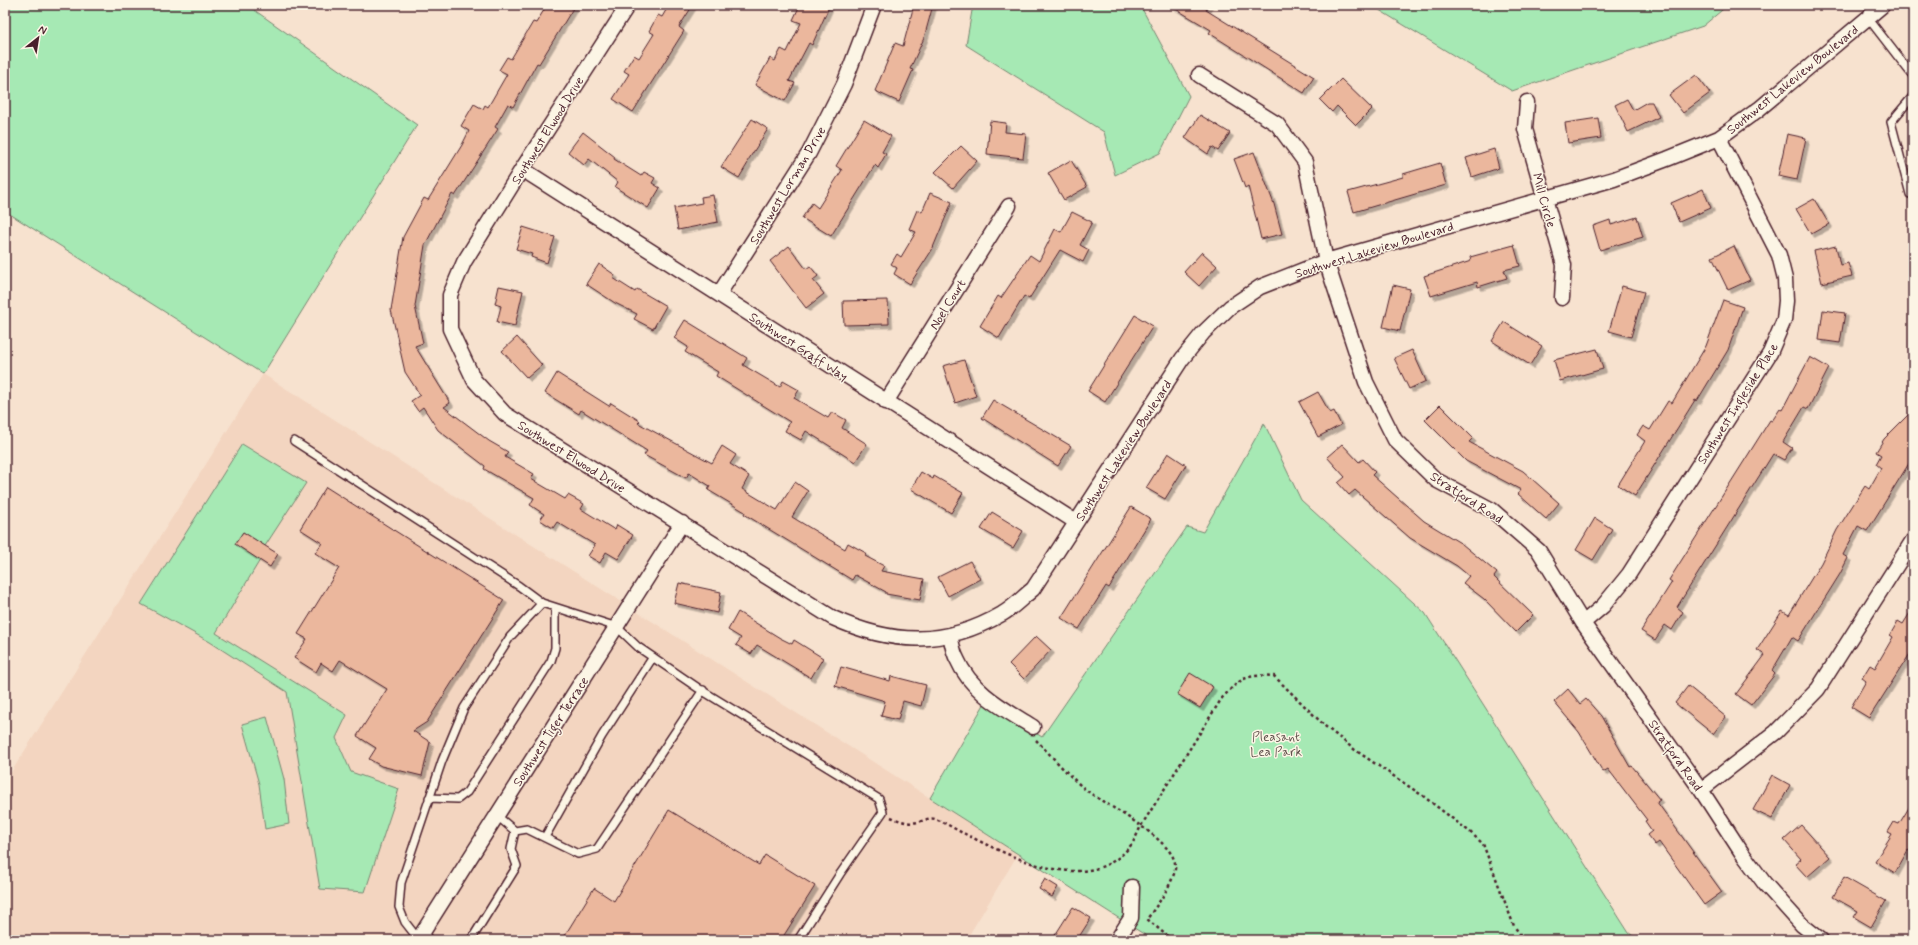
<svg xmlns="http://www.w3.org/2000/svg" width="1918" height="945" font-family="Mynerve,sans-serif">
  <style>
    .built { fill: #f3d5c0 }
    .green { fill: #a6e9b4; stroke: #788470 }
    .building { fill: #ebb79d; stroke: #4a1f2b; filter: url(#shadow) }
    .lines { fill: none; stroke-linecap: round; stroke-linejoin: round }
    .lane-casing { stroke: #4a1f2b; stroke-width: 10 }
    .street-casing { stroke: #4a1f2b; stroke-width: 17 }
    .path { stroke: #4a1f2b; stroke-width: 2.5; stroke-dasharray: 3 3; stroke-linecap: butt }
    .lane { stroke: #fcf5e5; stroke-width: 7 }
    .street { stroke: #fcf5e5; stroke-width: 14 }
    .labels { text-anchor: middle; stroke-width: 3; stroke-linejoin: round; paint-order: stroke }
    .street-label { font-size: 13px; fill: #4a1f2b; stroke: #fcf5e5 }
    .park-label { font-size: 13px; fill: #61524d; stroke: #fcf5e5 }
  </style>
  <defs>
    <filter id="shadow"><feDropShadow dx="3.5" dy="3.5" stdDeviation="0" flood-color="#0004"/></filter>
  </defs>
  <rect width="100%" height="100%" fill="#f7e2cf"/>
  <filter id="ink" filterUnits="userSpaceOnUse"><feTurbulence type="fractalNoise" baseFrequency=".025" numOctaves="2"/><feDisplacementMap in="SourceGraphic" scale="8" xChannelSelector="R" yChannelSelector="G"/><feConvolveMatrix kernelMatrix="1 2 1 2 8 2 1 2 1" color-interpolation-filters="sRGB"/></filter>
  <g filter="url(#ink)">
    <path class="built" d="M263,374L1018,854L966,940H5V782Z"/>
    <path class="green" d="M5,5H244L250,7L417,125L263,374L5,211Z
      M973,5H1140L1189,96L1160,153L1115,175L1104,132L966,45Z
      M1371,5H1636L1648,8L1651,5H1728L1703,26L1512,91Z
      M1264,423L1301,500L1425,613L1629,933L1639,940H1153L930,798L986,701L1042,737L1187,527L1203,532Z
      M242,444L306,483L265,546L243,532L235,544L260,560L216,633L347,715L336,738L351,772L399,789L365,892L320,889L287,692L210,642L141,604Z
      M267,717L284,779L289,824L265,829L259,784L242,724Z"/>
    <path class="building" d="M547,5H575L539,64L537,63L513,107L508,104L495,127L498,129L455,196L452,194L425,245L415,306L423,343L415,346L450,403L444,407L489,441L508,452L505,457L534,474L531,479L565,499L568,495L584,504L581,509L615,530L617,525L633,535L618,559L606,552L600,563L588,556L595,545L557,522L553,528L540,520L544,514L530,505L534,498L484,469L485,466L438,430L423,407L418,411L411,401L420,395L405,372L391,310L403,237L424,198L428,200L462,145L469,131L461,126L474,104L483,109L485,105L488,107L507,74L499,70L507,57L511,59L533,22L536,23Z
      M669,5H693L679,27L684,31L633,112L613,99L629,74L624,71L634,55L639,58L654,34L649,31L658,15L662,17Z
      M800,5H830L812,45L809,43L789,81L795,83L785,101L755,85L770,58L775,61L781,49L787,52L801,23L793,20Z
      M914,5H933L924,38L910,69L913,70L899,102L875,91L895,43L903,46Z
      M1169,5H1209L1206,10L1314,77L1304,93L1209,33L1211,30Z
      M1696,75L1710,93L1683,113L1669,95Z
      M1341,79L1372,109L1356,125L1337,106L1332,112L1320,100Z
      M1627,99L1633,110L1647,102H1652L1659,117L1628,132L1615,105Z
      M1200,115L1230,133L1218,151L1212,147L1208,154L1185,138Z
      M1598,118L1601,138L1568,143L1565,123Z
      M752,119L768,129L747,162L748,163L739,178L721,167Z
      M864,120L891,136L882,152L886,154L878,168L875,165L831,236L802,218L812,203L818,208L842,170L836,166Z
      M990,121L1006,123L1005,132L1026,134L1023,158L987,154Z
      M583,132L615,157L614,159L641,176L644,172L655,178L652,183L660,188L648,208L615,187L618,182L589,159L584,165L568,152Z
      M1787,134L1806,138L1797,180L1778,176Z
      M961,146L977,161L953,188L935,172Z
      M1494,149L1499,168L1472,177L1466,158Z
      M1254,152L1274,204L1282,234L1261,239L1248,186L1245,188L1234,159Z
      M1071,160L1087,187L1064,200L1048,173Z
      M1440,163L1446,185L1354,212L1348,192L1403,177V174Z
      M1703,189L1711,208L1679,222L1671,203Z
      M930,193L952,202L932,250L910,284L894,274L897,268L891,264L897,254L901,257L916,232L909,229L917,210L922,212Z
      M713,195L718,222L678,230L674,208L702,203L701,197Z
      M1814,199L1829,224L1811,234L1796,209Z
      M1072,212L1092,222L1080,245L1089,250L1083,262L1060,250L1029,299L1024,296L999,338L980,326L998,296L1001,298L1030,255L1039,261L1055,229L1061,232Z
      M1637,217L1643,237L1600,250L1593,226L1610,220L1611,225Z
      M523,227L555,237L547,263L531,257L532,254L516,249Z
      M1514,245L1520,266L1504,270L1507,278L1478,287L1477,282L1431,296L1424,276L1471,261L1470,257Z
      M789,246L806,269L810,266L818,276L813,280L824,294L806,308L770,261Z
      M1734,246L1750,280L1728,290L1712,257Z
      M1836,246L1840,265L1848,263L1852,276L1822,283L1814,251Z
      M1202,252L1217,266L1199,286L1184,272Z
      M599,264L615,275L613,278L635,292L637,289L666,306L653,329L634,319L637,314L615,303L586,284Z
      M1393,285L1410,289L1400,331L1383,327Z
      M499,286L523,291L515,326L497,322L501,306L495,304Z
      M1622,286L1644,292L1631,337L1609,331Z
      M888,300L889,324L844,325L843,301Z
      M1723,300L1743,307L1728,350L1697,401L1695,400L1635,496L1618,485L1645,441L1637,435L1643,426L1650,430L1668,401L1672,403L1706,346Z
      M1823,310L1845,313L1840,343L1819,340Z
      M1135,315L1153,326L1105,402L1088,391Z
      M685,320L747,358L743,365L780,387L783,381L799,390L794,398L828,418L832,412L846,420L842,428L867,444L855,462L806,431L801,440L785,431L790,422L716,376L718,372L685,352L688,347L674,338Z
      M1504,322L1542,346L1530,365L1492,341Z
      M517,337L542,365L527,378L502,351Z
      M1597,349L1603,369L1560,381L1554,360Z
      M1412,350L1426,381L1409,389L1394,358Z
      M1810,357L1829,368L1808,409L1804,407L1783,442L1792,448L1784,460L1773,454L1677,607L1683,612L1672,630L1665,625L1655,640L1641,631L1672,582L1669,580L1748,455L1770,420L1772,421L1780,409L1782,410Z
      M964,360L976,396L955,403L943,366Z
      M557,373L609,406L611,403L640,421L638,423L712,463L722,446L736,455L730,464L749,476L742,489L777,510L795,482L808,491L792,517L845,549L848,543L866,553L865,556L884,566L881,571L924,579L920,600L886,594V592L855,575L852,580L744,514L745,512L708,490L710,486L689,473L686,478L644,455L647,451L581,410L579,414L545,393Z
      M1318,392L1330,413L1334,411L1341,425L1318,437L1299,402Z
      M993,400L1071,446L1058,466L982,418Z
      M1440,405L1473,438L1469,442L1523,471L1559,503L1546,519L1518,494L1521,490L1466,461L1425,420Z
      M1913,410V457L1867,531L1858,526L1843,555L1848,558L1840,574L1798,641L1792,637L1772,671L1775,674L1751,705L1736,694L1765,655L1757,650L1782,611L1789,615L1821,563L1837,530L1865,486L1869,489L1881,468L1876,464L1881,455L1876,452L1884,439Z
      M1342,444L1359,462L1363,459L1375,472L1372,475L1424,521L1462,544L1497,573L1494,577L1533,615L1516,632L1484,599L1463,583L1469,576L1457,566L1410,538L1355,490L1349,495L1338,483L1345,477L1327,457Z
      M1168,453L1186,465L1165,499L1146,488Z
      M921,472L933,479L934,476L963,493L951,513L911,489Z
      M326,487L504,600L427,722L413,731L430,742L422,776L381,766L369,759L376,748L357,736L387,689L340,660L333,671L321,663L316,672L294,658L307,639L298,634L339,568L315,553L322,543L300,529Z
      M1131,507L1151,519L1109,588L1106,586L1079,629L1061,618Z
      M992,512L1023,531L1013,548L981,529Z
      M1595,518L1612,529L1593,560L1576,550Z
      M243,532L278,554L270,567L235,544Z
      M970,561L980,579L948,596L938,577Z
      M679,583L721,592L717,613L674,603Z
      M1913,608V649L1869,718L1851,707L1866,681L1862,678L1870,665L1875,668L1893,637L1890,635L1898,621L1903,624Z
      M738,612L780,638L792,644L794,640L823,658L811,678L757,645L751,654L736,645L741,638L728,630Z
      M1036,636L1051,650L1024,679L1009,664Z
      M841,667L890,681L891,676L926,685L921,706L903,701L898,720L881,716L885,701L835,686Z
      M1190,673L1213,687L1200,708L1177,694Z
      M1688,686L1726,717L1713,734L1675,703Z
      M1568,689L1580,704L1586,699L1601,716L1630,767L1632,766L1660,800L1657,802L1722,892L1704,905L1659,842L1655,845L1647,835L1652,831L1645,821L1647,820L1608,769L1603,772L1579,732L1554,702Z
      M1772,775L1790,785L1772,819L1753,810Z
      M1913,801V853L1908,850L1895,873L1875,861L1892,834L1888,832L1894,822L1899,824Z
      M669,810L759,865L765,855L815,886L781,940H562L594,888L614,901Z
      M1801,825L1830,857L1807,877L1795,864L1801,859L1784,840Z
      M1844,877L1886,901L1871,927L1854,917L1858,911L1833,897Z
      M1045,879L1058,887L1052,897L1039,889Z
      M1073,907L1091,918L1077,940H1052Z"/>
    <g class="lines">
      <g class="lane-casing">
        <path id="lane" d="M1868,18L1913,76
          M1913,96L1891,122L1910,194H1913
          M294,441L519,586L542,603
          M429,798L458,799L467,792L551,661L555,648V608
          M496,815L515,831L527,829L578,854L597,849L703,690
          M545,837L602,736L653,657
          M419,940L405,922L399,907L401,883L442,761L464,708L510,637L542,603L617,627L638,647L698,688L879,799L883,812L840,874L798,940
          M471,940L517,866L511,849L515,831"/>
      </g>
      <g class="street-casing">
        <path id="street" d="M628,5L522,169L464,262L450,295V329L474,380L505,414L833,618C892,645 945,647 1002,614C1013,608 1023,597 1033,589L1182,359L1203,333L1230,307L1260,287L1326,261L1614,179L1667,159L1719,138L1759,109L1883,5
          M1199,75L1277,124L1305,162L1326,261L1366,382L1395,440L1436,480L1492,510L1539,551L1583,623L1701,790L1742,853L1765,884L1802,925L1821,940
          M1527,102L1525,129L1564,265L1562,298
          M522,169L1076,522
          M719,294L809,153L844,84L874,5
          M886,402L1009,206
          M1583,623L1603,606L1629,574L1770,353L1784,320L1786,301L1785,279L1779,255L1719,138
          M950,635C952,643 953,652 957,659C971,692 1004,709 1033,727
          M1701,790L1776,732L1818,689L1913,540
          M418,940L682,523
          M1117,940L1131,918L1132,887"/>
      </g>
      <path class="path" d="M1036,740C1051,755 1073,781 1090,793C1110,807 1171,839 1175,863C1178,878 1155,908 1147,919L1172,940
        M891,817C900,821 908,824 918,822C923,821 930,817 935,819C945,822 954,829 963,833C1010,856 1089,899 1131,845C1135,840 1138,832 1141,826L1222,698C1241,678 1246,674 1274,676L1326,727L1355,750L1423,796L1470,832L1483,844L1514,926L1522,937L1527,940"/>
      <use href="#lane" class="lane"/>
      <use href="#street" class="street"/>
    </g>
  </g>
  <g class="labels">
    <g class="street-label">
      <text transform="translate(1792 79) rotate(-39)" y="5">Southwest Lakeview Boulevard</text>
      <text transform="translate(547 130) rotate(-58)" y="5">Southwest Elwood Drive</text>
      <text transform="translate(787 185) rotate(-59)" y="5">Southwest Lorman Drive</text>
      <text transform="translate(1545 200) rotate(74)" y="5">Mill Circle</text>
      <text transform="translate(1374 249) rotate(-17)" y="5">Southwest Lakeview Boulevard</text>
      <text transform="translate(947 304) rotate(-58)" y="5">Noel Court</text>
      <text transform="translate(799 346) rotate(33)" y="5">Southwest Graff Way</text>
      <text transform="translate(1737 403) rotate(-58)" y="5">Southwest Ingleside Place</text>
      <text transform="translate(1123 450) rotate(-57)" y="5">Southwest Lakeview Boulevard</text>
      <text transform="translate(572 456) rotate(32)" y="5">Southwest Elwood Drive</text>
      <text transform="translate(1467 497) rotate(33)" y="5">Stratford Road</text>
      <text transform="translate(550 731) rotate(-57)" y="5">Southwest Tiger Terrace</text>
      <text transform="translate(1676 755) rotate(55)" y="5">Stratford Road</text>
    </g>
    <g class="park-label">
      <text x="1276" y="741">Pleasant<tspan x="1276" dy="15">Lea Park</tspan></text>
    </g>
  </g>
  <rect width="1918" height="945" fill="none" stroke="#fcf5e5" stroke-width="20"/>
  <rect x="10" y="10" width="1898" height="925" fill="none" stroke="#4a1f2b" stroke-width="1.5" filter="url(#ink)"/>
  <g transform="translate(38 38) rotate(30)" stroke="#fcf5e5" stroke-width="3" paint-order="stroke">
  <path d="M0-3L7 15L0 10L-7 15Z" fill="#4a1f2b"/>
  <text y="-6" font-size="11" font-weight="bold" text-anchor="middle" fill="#4a1f2b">N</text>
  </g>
</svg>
